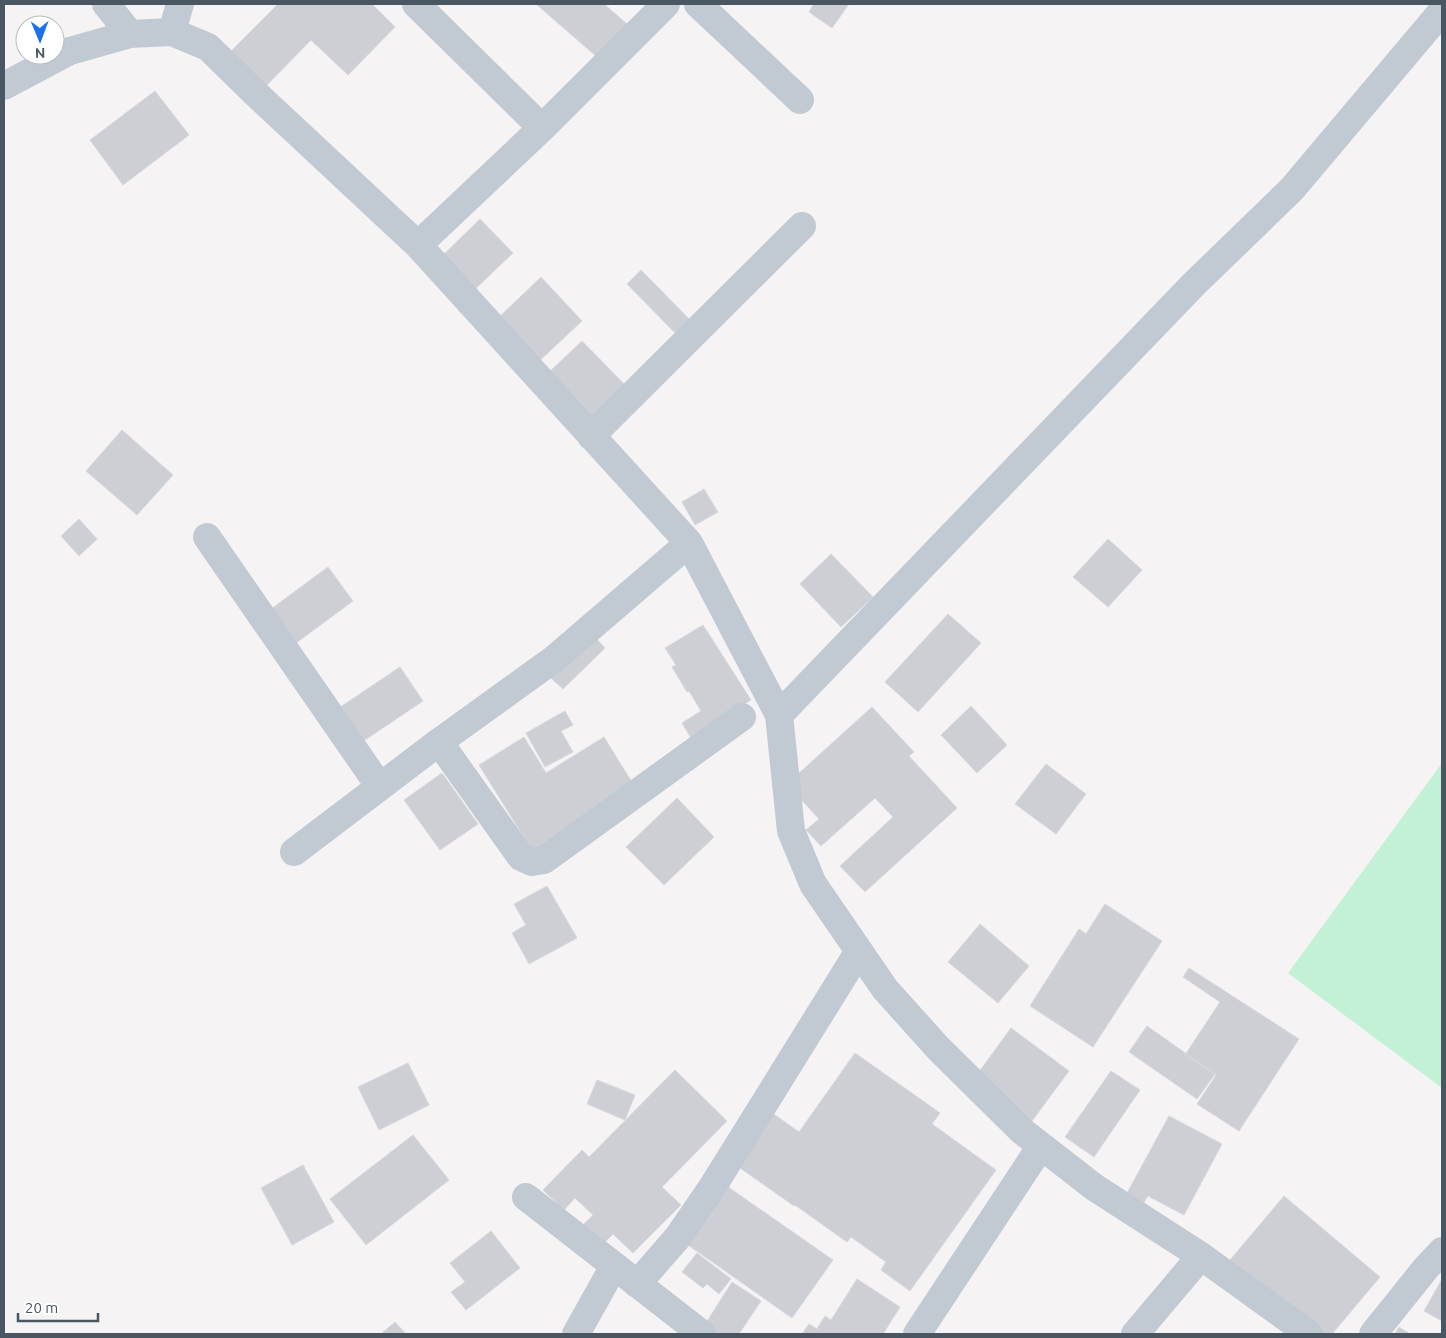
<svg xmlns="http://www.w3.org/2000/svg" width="1446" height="1338" font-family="Ubuntu,sans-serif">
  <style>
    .park { fill: #c3f1d5 }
    .building { fill: #cdcfd5; stroke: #d7d9de }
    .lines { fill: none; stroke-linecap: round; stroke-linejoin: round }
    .minor { stroke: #c1cad2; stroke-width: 28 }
  </style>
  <rect width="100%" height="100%" fill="#f5f3f3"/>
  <path class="park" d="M1442,763V1088L1288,973Z"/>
  <path class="building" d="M278,4H372L395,27L348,75L311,40L265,87L230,52Z
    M536,4H604L627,24L597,57Z
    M814,4H849L832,28L809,12Z
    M155,91L189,135L123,185L90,140Z
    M480,219L513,253L470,294L437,261Z
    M641,270L698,328L684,342L627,284Z
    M541,277L582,321L535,365L494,322Z
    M582,341L631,391L595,426L546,375Z
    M122,430L173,475L137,515L86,471Z
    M704,489L718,512L695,525L682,502Z
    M79,519L97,539L79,556L61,536Z
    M1108,539L1142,570L1108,607L1073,577Z
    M831,554L873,597L841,627L800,584Z
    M328,567L353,601L292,646L267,612Z
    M948,614L981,643L918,712L885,682Z
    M703,625L751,700L691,738L682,723L701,711L689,691L687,692L672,667L676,665L665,648Z
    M593,635L605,648L563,689L551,678Z
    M400,667L423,701L353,748L330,714Z
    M971,706L1007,745L977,773L941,735Z
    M872,707L914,752L909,756L957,808L865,892L840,866L893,817L875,798L821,846L806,830L819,819L787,784Z
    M565,711L573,725L561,731L573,752L545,767L526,733Z
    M524,737L546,773L604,737L638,792L535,855L479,765Z
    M1046,764L1086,794L1056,834L1015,804Z
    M442,773L478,824L440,850L404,800Z
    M677,798L714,837L664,885L626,847Z
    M547,886L577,938L529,964L512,933L526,925L514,904Z
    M1105,904L1162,941L1093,1047L1030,1006L1079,929L1086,934Z
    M980,924L1029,966L998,1003L948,962Z
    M1189,968L1299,1039L1239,1131L1197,1104L1216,1075L1185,1055L1220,1002L1183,977Z
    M1147,1026L1215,1074L1197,1099L1129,1052Z
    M1011,1028L1069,1071L1026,1129L968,1087Z
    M855,1053L940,1113L932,1124L996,1170L910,1291L881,1270L886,1262L851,1237L847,1242L795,1205L794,1206L723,1156L760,1104L799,1132Z
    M408,1063L429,1105L379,1130L358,1087Z
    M675,1070L727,1121L662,1187L681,1205L633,1253L613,1234L599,1248L579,1229L593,1215L575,1198L564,1210L543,1190L582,1150L589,1157Z
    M1111,1071L1140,1090L1094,1157L1065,1137Z
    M597,1080L635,1095L625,1120L587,1104Z
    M1169,1116L1222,1144L1184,1215L1148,1196L1143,1204L1126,1195Z
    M413,1135L449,1180L366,1245L330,1199Z
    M303,1165L334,1222L292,1245L261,1188Z
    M721,1182L833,1260L792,1318L681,1240Z
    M1284,1196L1380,1277L1332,1334H1306L1225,1266Z
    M491,1231L520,1268L466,1310L451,1292L465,1282L450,1263Z
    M697,1253L731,1279L719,1294L707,1284L703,1288L682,1272Z
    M857,1279L900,1307L883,1334H802L809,1324L817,1329L825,1316L831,1320Z
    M1442,1279V1321L1424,1311Z
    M732,1282L761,1301L739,1334H699Z
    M395,1322L406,1334H381Z
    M1399,1327L1410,1334H1395Z"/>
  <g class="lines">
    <path class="minor" d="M106,4L130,34
      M416,4L542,128
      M698,4L800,100
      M172,32L180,4
      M4,86L70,51L130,34L172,32L208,47L254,92L418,245L689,543L779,715L791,831L813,884L885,989L938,1048L1022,1131L1094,1187L1201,1256L1309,1334
      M418,245L542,128L666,4
      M591,436L802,226
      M207,537L380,787
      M779,715L1193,285L1292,189L1442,11
      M439,742L521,857L532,862L544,860L742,717
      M294,852L439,742L554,659L689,543
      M526,1197L702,1334
      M637,1284L678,1237L713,1186L859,951
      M576,1334L614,1266
      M917,1334L1041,1146
      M1135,1334L1201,1256
      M1373,1334L1426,1268L1442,1251"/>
  </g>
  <rect width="1446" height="1338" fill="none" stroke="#4a5661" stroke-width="10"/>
  <g transform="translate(40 40) rotate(179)"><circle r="24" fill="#ffffff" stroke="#b7bbc0"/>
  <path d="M0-4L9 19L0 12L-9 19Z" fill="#1a73e8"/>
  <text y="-8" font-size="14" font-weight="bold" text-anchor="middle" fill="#4a5661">N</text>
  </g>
  <path d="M18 1313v8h80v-8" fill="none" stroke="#4a5661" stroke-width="2.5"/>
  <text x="25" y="1313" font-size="15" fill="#4a5661" stroke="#ffffff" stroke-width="4" paint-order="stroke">20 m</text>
</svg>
